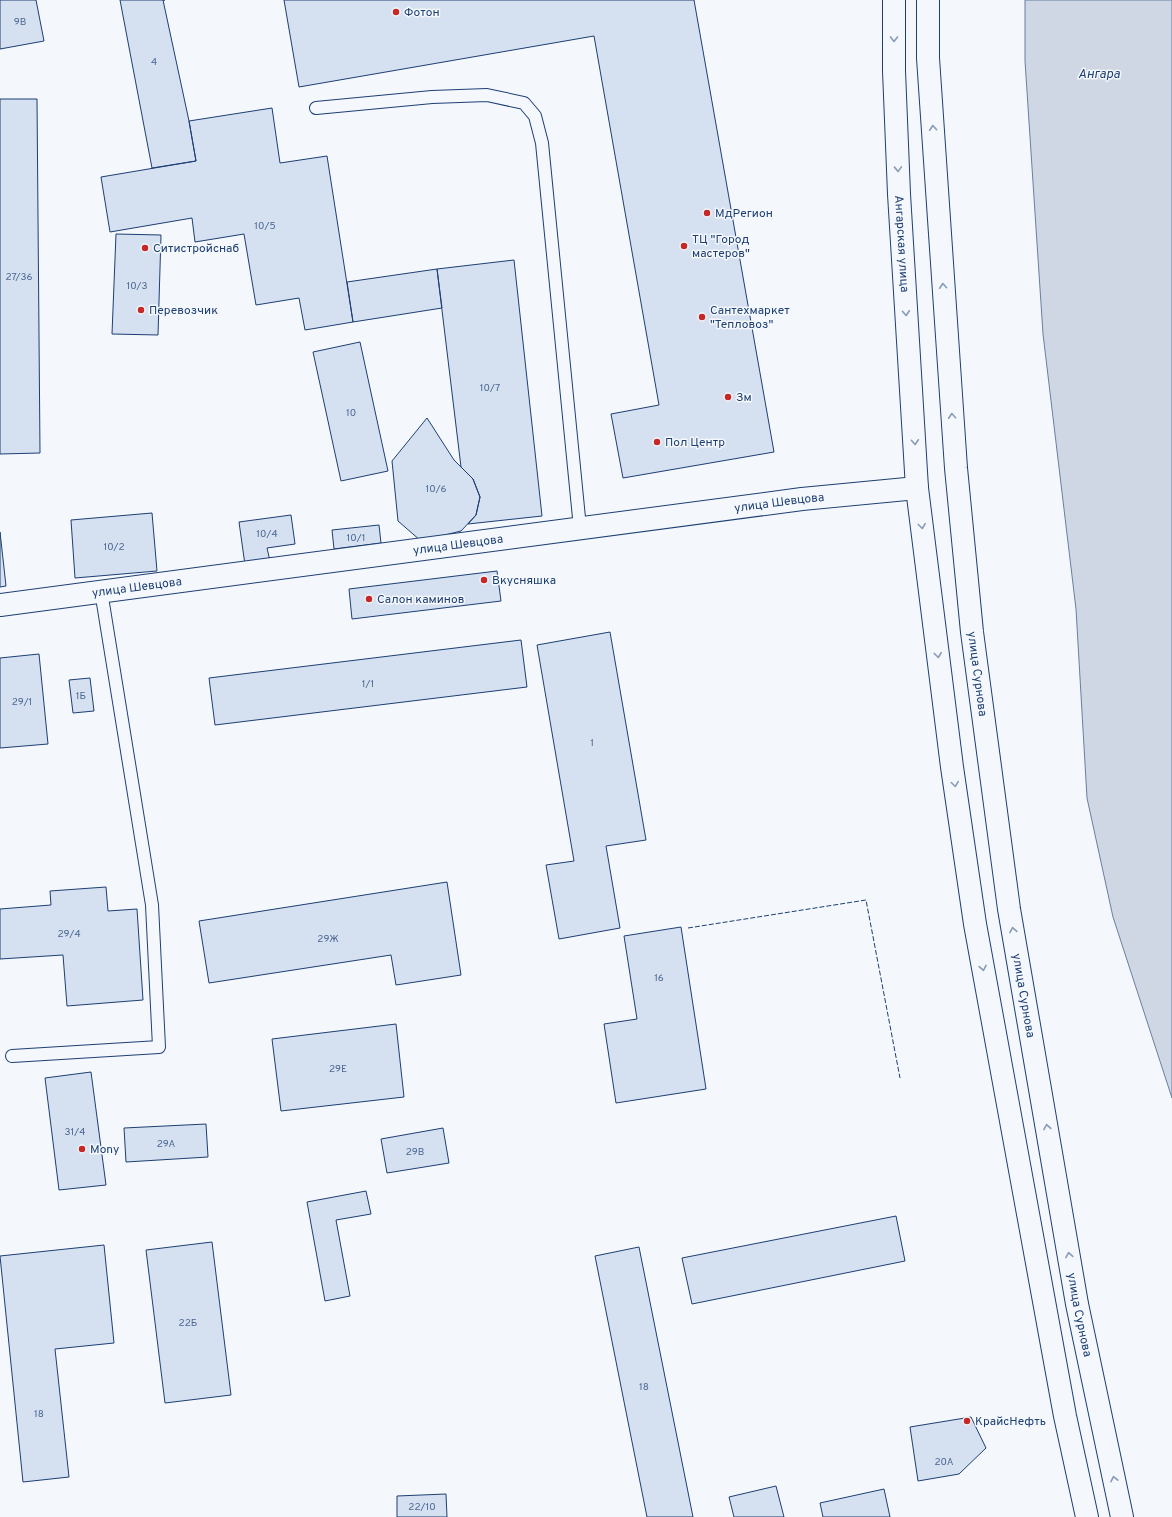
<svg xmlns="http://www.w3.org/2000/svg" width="1172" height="1517" font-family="Overpass,sans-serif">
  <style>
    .water { fill: #cfd7e4; stroke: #687fa3 }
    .building { fill: #d5e0f0; stroke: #1d3f73 }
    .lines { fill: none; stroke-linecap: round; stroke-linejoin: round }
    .service-casing { stroke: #1d3f73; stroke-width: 14 }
    .secondary-casing { stroke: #1d3f73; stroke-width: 24 }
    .primary-casing { stroke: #1d3f73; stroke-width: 24 }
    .service { stroke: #f4f7fb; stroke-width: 12 }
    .secondary { stroke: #f4f7fb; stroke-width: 22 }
    .primary { stroke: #f4f7fb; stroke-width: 22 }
    .fence { stroke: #1d3f73; stroke-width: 1; stroke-dasharray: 5 2; stroke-linecap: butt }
    .oneway { stroke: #889bb7 }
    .poi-dot { fill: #c62828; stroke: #f4f7fb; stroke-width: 1.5 }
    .labels { text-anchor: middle; stroke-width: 3; stroke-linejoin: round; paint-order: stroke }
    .number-label { font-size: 10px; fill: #4b6792 }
    .poi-label { font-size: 12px; fill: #1d3f73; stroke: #f4f7fb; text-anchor: start }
    .street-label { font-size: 12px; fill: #1d3f73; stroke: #f4f7fb }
    .water-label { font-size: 13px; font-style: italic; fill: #1d3f73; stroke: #f4f7fb }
  </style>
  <rect width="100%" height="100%" fill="#f4f7fb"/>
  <path class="water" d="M1025,0H1172V1098L1113,917L1087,798L1076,609L1043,334L1025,61Z"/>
  <path class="building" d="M0,0H36L44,41L0,49Z
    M120,0H165H163L189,121L196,161L152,168Z
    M284,0H694L774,452L623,478L611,414L659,405L594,36L299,87Z
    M0,99H37L40,453L0,454Z
    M272,108L280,163L327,156L353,322L305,330L299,298L256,305L244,234L195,242L192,218L110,232L101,177L196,161L189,121Z
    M116,234L161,235L158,335L112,334Z
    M514,260L542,516L468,524L476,515L480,497L473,479L461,467L437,269Z
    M437,269L442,308L353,322L347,282Z
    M360,342L388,471L341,481L313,352Z
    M427,418L454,460L473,479L480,497L476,515L461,531L421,541L398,521L392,461Z
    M152,513L157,571L75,578L71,520Z
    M291,515L295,544L267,548L270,561L245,565L239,522Z
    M379,525L381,543L334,549L332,530Z
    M0,532L6,586L0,587Z
    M497,571L501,601L352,619L349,589Z
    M610,632L646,840L606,846L620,928L559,939L546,865L574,861L537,645Z
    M521,640L527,687L215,725L209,678Z
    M39,654L48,744L0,748V658Z
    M90,678L94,711L73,713L69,680Z
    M447,882L461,975L396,985L391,955L209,983L199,921Z
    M106,887L108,911L137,909L143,1000L67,1006L63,955L0,959V909L51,905L50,891Z
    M681,927L706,1089L616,1103L604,1024L637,1019L624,936Z
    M396,1024L404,1097L281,1111L272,1039Z
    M91,1072L106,1185L59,1190L45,1078Z
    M206,1124L208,1157L126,1162L124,1128Z
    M443,1128L449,1163L387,1173L381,1139Z
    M366,1191L371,1214L336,1220L350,1296L325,1301L307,1202Z
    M896,1216L905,1261L692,1304L682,1258Z
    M212,1242L231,1395L165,1403L146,1250Z
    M104,1245L114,1343L55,1349L69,1477L23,1482L0,1256Z
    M639,1247L693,1517H647L595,1256Z
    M971,1417L986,1448L959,1474L918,1481L910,1427Z
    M776,1486L784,1517H734L729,1497Z
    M884,1489L890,1517H823L820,1503Z
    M446,1494L447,1517H397V1496Z"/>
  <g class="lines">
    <g class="service-casing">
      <path id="service" d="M316,108L432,97L487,95L524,103L535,116L542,143L580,528
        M12,1056L159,1047L152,905L101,591"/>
    </g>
    <g class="secondary-casing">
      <g id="secondary">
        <path id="s1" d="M0,605L802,499L917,488"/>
      </g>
    </g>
    <g class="primary-casing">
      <g id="primary">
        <path id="s2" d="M894,0V71L899,194L917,488L952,767L975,924L1065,1416L1087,1517"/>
        <path id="s3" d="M928,0V58L956,468L972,632L1009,909L1077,1304L1122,1517"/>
      </g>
    </g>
    <use href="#service" class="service"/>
    <use href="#secondary" class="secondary"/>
    <use href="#primary" class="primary"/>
    <path class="fence" d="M688,928L866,900L900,1078"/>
  </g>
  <defs><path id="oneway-chevron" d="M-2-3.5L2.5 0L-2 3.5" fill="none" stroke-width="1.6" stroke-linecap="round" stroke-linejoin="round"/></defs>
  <g class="oneway">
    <use href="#oneway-chevron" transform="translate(894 39) rotate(90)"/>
    <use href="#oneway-chevron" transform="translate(933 128) rotate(-94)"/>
    <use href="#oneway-chevron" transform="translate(898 169) rotate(88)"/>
    <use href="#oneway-chevron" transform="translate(943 286) rotate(-94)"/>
    <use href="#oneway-chevron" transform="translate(906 313) rotate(86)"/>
    <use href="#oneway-chevron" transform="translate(952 416) rotate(-94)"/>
    <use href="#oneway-chevron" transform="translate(915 442) rotate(86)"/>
    <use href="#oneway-chevron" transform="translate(922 526) rotate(83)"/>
    <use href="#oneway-chevron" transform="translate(938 655) rotate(83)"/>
    <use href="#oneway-chevron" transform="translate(955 784) rotate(82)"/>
    <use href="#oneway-chevron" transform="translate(1013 930) rotate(-100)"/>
    <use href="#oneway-chevron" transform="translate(983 968) rotate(80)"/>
    <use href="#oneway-chevron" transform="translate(1047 1127) rotate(-100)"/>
    <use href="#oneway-chevron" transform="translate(1069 1255) rotate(-100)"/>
    <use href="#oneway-chevron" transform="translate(1114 1479) rotate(-102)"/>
  </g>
  <g class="poi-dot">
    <circle cx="396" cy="12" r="4"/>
    <circle cx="707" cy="213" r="4"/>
    <circle cx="684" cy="246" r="4"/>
    <circle cx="145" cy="248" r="4"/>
    <circle cx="141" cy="310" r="4"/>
    <circle cx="702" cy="317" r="4"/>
    <circle cx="728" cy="397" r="4"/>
    <circle cx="657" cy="442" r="4"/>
    <circle cx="484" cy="580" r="4"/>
    <circle cx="369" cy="599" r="4"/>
    <circle cx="82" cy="1149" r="4"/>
    <circle cx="967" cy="1421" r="4"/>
  </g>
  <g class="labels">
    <g class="number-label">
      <text x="20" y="25">9В</text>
      <text x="154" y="65">4</text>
      <text x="265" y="229">10/5</text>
      <text x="19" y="280">27/36</text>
      <text x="137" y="289">10/3</text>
      <text x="490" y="391">10/7</text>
      <text x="351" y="416">10</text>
      <text x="436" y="492">10/6</text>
      <text x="267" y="537">10/4</text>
      <text x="356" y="541">10/1</text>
      <text x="114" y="550">10/2</text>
      <text x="368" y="687">1/1</text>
      <text x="81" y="699">1Б</text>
      <text x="22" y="705">29/1</text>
      <text x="592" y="746">1</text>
      <text x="69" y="937">29/4</text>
      <text x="328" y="942">29Ж</text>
      <text x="659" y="981">16</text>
      <text x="338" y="1072">29Е</text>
      <text x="75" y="1135">31/4</text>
      <text x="166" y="1147">29А</text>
      <text x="415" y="1155">29В</text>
      <text x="188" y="1326">22Б</text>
      <text x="644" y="1390">18</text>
      <text x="39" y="1417">18</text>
      <text x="944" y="1465">20А</text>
      <text x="422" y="1510">22/10</text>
    </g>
    <g class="poi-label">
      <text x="404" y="16">Фотон</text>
      <text x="715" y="217">МдРегион</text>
      <text x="692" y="243">ТЦ "Город<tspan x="692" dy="14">мастеров"</tspan></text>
      <text x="153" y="252">Ситистройснаб</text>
      <text x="149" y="314">Перевозчик</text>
      <text x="710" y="314">Сантехмаркет<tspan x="710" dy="14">"Тепловоз"</tspan></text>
      <text x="736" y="401">Зм</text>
      <text x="665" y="446">Пол Центр</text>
      <text x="492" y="584">Вкусняшка</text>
      <text x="377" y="603">Салон каминов</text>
      <text x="90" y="1153">Mony</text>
      <text x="975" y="1425">КрайсНефть</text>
    </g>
    <g class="street-label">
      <text dy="4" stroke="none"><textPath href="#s2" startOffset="244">Ангарская улица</textPath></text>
      <text dy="4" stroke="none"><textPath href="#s1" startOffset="786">улица Шевцова</textPath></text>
      <text dy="4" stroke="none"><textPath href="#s1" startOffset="462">улица Шевцова</textPath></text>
      <text dy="4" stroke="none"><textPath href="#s1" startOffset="138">улица Шевцова</textPath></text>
      <text dy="4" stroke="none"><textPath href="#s3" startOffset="676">улица Сурнова</textPath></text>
      <text dy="4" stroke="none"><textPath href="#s3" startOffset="1001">улица Сурнова</textPath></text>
      <text dy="4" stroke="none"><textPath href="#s3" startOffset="1325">улица Сурнова</textPath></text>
    </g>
    <g class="water-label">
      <text x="1099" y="78">Ангара</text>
    </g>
  </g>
</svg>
